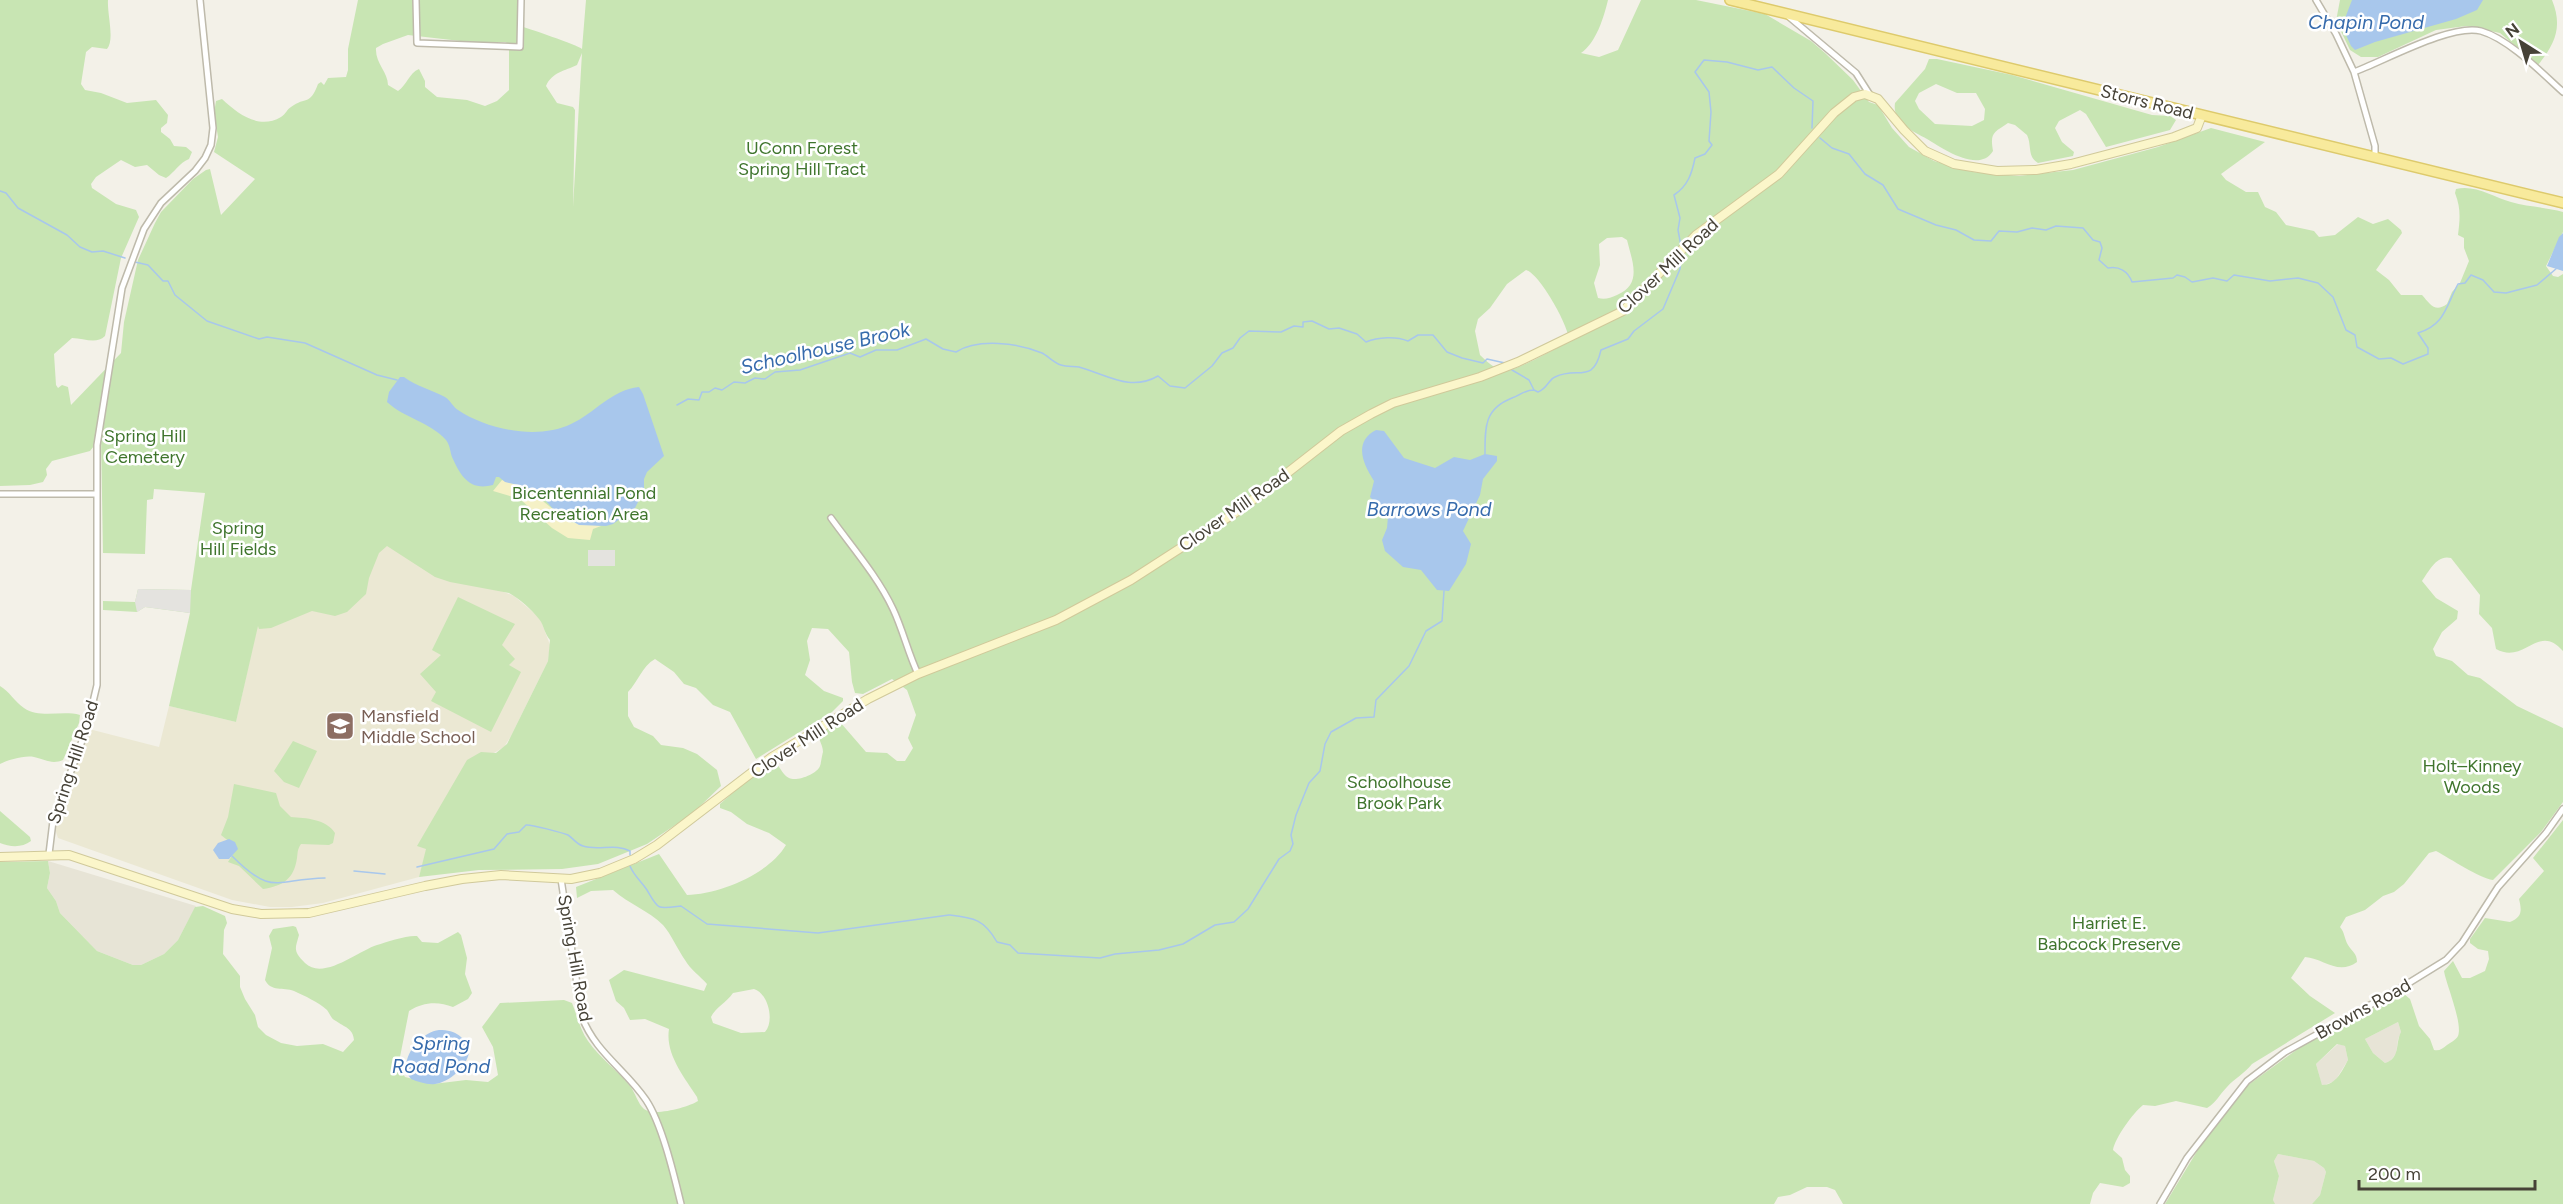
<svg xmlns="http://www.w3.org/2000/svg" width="2563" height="1204" font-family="Figtree,sans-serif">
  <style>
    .residential { fill: #e7e4d6 }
    .education { fill: #ebe8d3 }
    .green { fill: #c8e5b3; fill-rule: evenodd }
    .sand { fill: #f5f1c6 }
    .parking { fill: #e4e3df }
    .water { fill: #a8c7ec }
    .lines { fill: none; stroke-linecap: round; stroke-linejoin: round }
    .stream { stroke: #a8c7ec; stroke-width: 1.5 }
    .street-casing { stroke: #bebaab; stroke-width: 8 }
    .secondary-casing { stroke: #d0c99a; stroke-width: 10 }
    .primary-casing { stroke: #ddca6c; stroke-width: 12 }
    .street { stroke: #fff; stroke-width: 5 }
    .secondary { stroke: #fbf6ca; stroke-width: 8 }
    .primary { stroke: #f8ea9c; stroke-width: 9 }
    .labels { text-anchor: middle; stroke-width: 5; stroke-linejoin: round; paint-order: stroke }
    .street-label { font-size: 18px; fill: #464237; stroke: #fff }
    .park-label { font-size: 18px; fill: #3f752d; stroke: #fff }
    .education-label { font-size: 18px; fill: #785e54; stroke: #fff; text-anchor: start }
    .water-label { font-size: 20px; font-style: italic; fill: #366bac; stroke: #fff }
  </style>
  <rect width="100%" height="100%" fill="#f3f1e8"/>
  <path class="residential" d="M48,861L196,906L178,940L164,954L141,965H133L97,951L60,913L56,901L47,888L50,873Z
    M2398,1022L2401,1032L2398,1039L2396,1054L2390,1061L2385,1063L2373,1053L2365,1039Z
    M2338,1044L2345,1046L2348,1060L2335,1081L2322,1086L2316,1064Z
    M2278,1154L2314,1161L2324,1168L2326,1172L2320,1195L2312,1204H2274L2273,1200L2279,1176L2274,1161Z"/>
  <path class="education" d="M385,544L514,596L540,618L550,645L548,661L511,736L504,747L492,754L423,863L419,877L323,903L292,907H270L232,900L58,838L55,829L89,729L159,747L169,706L236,722L263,600Z"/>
  <path class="green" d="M0,0H108C107,14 115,40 107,49L92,47L86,52L81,84L85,90L101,93L127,103L156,100L168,115L167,123L161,128V132L170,139L174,146L186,147L192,152L189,159C179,163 175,172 166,178L159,175L147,165L135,167L121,160L96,177L91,184L92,188L116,204L136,210L139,217L121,258L105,336C96,345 84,338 72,338L54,354L56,385L58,388L62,385L68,387L71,405L121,353L124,322L138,260L155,223L161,212L193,179L206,170L210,169L221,215L255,179L214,152L218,137L214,113L216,101L222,99C238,114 259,130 281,117C286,114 287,109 291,107C306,96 310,106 318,84L321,82L324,85L328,78L346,77L348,70V49L358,0H518L517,25C527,28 578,45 582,49L586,0H1608C1604,17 1596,43 1581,53L1599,57L1618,50L1641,0H1696L1765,14L1811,41L1825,53L1853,80L1869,102L1878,105L1892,128L1909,147L1934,161L1973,172L2019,176L2073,170L2158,147L2211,128L2265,142L2221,174L2226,180L2246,192H2258L2265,207L2276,212L2286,225L2314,231L2319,237L2335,235L2358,217L2373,224L2388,219L2401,230L2402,233L2376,270L2389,280L2401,295H2422C2430,304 2435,313 2447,304L2452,292L2460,283L2469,261L2464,248V238L2458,235C2460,219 2461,208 2455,193L2456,189C2474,184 2494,197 2511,202C2528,207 2546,207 2563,212V232L2546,266L2553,276L2558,277L2563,274V651C2538,622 2525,665 2496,649L2492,628L2479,614L2480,595L2451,558C2437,554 2429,571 2422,581L2436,598L2458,611L2457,619L2442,632L2433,649L2436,656L2452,661L2468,675L2480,678L2517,706L2563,728V802L2541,832L2493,880C2479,878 2451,859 2436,851L2429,853L2404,884L2394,892L2383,896L2365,910L2346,917L2340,927C2345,933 2344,938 2348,945C2352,952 2357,953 2357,962C2338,976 2323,958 2305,957L2291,978L2310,996L2335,1013L2252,1064C2244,1074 2235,1078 2227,1087C2219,1095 2217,1102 2207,1108L2176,1101L2155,1106L2143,1105C2133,1113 2115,1138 2113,1150L2122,1158L2125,1170L2130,1176V1183L2123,1187L2100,1183L2093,1193L2090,1204H1843L1835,1190L1827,1187H1807L1790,1195L1778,1197L1774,1204H0V862L48,861L50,873L47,888L56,901L60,913L97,951L133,965H141L164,954L178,940L195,907L203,906L225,916L227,923L224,930L223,954L240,976V987L245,999L255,1015L258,1027L266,1035L281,1043L297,1046L323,1044L343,1052L354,1040C353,1028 344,1027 336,1021C331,1019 330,1014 327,1010C318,1002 305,996 294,991C283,987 271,992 265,980L272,948L269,936L273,929L293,926L296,927L299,935C295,949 293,951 305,963C323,981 358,951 377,945C386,942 407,935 417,936L422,942L438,943L458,932L461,935L467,958L465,974L472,993L468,999L453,1007C438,1001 423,1002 409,1011L400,1057L401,1070L405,1077L433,1084L466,1080L488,1082L498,1075L493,1047L482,1027L500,1003L564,1000L572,1003C577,1015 580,1030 588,1041C600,1058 617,1070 630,1086C635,1092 638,1104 644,1109C653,1117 689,1107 698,1101L697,1097C684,1077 665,1054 669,1029L645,1019L630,1020L624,1008L616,1001L609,980L624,970L704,991L707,984C700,976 690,969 685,960C678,950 671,934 663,925C649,911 629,904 613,890L591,891L577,898L576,887L659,854L687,895C720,894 769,874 786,845L769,833L747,824L731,812L720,808V804L756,772L772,762L777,764C781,769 783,775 789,778C797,782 817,774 820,766C821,764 822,755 823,752C823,745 818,740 819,733L840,722L866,752L887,753L897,761H905L913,748L908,738L916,715L907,690L892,679L863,694L855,693L852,682L849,652L828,629L812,628L807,641L810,660L805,675L824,691L843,698V701L832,712L756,759L730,712L713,705L696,688L684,684L674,672L655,659C642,666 638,682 628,692V716L634,727L653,736L661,745L683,748L697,754L717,770L721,786L693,813L647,844L598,864L562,869L479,870L419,877L426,849L417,846L467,760L481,752L496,753L507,744L548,661L550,640C544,633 544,625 539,619C531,609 520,599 509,593L450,582L435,577L387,546L379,553L369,578L366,594L347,612L335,616L312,611L271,628L259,629L258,626L236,722L169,706L190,613L145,607L137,612L103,610V601L135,602L138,589L191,590L205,493L154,489L153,499L147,500L145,554L103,553L101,437L90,451L52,461L46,469L47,475L43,482L30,485L0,486ZM408,35L469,42H505L509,44V90L497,101L485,106L467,100L437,97L425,87V81L419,69C409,73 407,85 398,91L388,85C388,72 375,63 376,48L383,44ZM582,53L573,207L575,110L573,107L557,103L546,86C552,72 565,71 577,65ZM1622,237L1627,240C1632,261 1643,284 1617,295C1610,298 1605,300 1598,298L1594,283L1600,265L1599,244L1607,238ZM1526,270C1539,273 1570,327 1569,341C1560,347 1512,373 1503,371C1496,370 1485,360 1480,355L1475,331L1478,319L1490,308L1507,284ZM754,989C768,993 775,1021 765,1032L741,1033L713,1023L711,1017C715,1008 727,1002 733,993Z
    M2340,0H2552C2563,27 2555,44 2538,65L2500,33L2466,26L2436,30L2378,57H2361L2350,50L2336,21Z
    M1929,59H1937L2012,75L2152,115L2170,116L2176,120L2170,130L2106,147L2086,114L2080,110L2059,121L2055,128L2062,142L2074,152L2073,156L2038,163C2027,157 2032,145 2027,135L2015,125L2008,123C1993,133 1990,133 1993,151C1979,174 1942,148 1927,139C1913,131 1892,123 1895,103L1925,69ZM1936,84L1957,93H1976L1985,109L1984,120L1972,126L1935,124L1919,109L1915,101L1919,93Z
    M458,597L515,624L502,645L515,659L509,665L521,672L491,732L431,701L436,692L420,674L441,655L432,650Z
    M0,686C9,691 15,702 24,708C40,719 62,710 80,715L79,723L63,760C51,765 45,759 34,757C25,755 8,760 0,764Z
    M293,741L317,751L299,788L284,782L274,771Z
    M234,784L276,793L280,806L291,817C306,818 326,819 335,833L333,843L329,845L301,844C297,850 298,852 297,858C294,879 283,886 263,889L239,866L228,862C240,844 235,847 221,835L228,817Z
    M0,811L30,837L31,841C22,848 10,847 0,843Z
    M2563,820V1204H2312L2320,1195L2326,1172L2324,1168L2314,1161L2278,1154L2274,1161L2279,1176L2273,1200L2275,1204H2165L2202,1143L2244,1088L2306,1043L2347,1020L2404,994L2410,999L2419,1026L2430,1039L2434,1050C2440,1051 2442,1049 2447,1045C2450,1043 2456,1040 2458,1036C2463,1023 2446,984 2444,971L2453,961L2462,978H2470L2485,971L2489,959L2488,951L2478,949L2470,943V939L2485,918L2510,922C2522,917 2522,911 2519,899L2544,871L2533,858ZM2398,1022L2401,1032C2395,1043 2401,1058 2385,1063L2373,1053L2365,1039ZM2337,1044L2345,1046L2348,1060C2342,1071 2336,1085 2322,1085L2316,1064Z"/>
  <path class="sand" d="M502,480L524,486L569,522L601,526L593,529L590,540L568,538L552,528L520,499L493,491Z"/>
  <path class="parking" d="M588,550H615V566H588Z
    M138,589L191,590L190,613L145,607L137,612L135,602Z"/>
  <path class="water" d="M2352,0H2483L2477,10L2456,19L2375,42L2355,50L2351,46L2342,26Z
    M2563,233V271L2547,266L2559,237Z
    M400,377H404C416,386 432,390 445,397C451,401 453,407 458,410C488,430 538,440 571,424C595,413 611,390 639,387L643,394L664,456L647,472L644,479V490L635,508L613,524L606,526L579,525L555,511L545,500L527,487L505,482L499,477H496L493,485C470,491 461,477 452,457C450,451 450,445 446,440C430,422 404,418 387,402L389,392Z
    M1376,430L1384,431L1404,458L1435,468L1454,457L1470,460L1485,454L1497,456V461L1483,479L1480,495L1463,531L1471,544L1466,564L1449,591L1437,590L1421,570L1403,567L1385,551L1382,540L1387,528L1388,516L1370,497L1374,481C1363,464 1353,442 1376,430Z
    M229,839L235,842L238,849L229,859H219L213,850L218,843Z
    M439,1030C456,1030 466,1037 469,1053C466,1067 450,1082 435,1084C427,1085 419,1082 411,1079C396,1061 420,1032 439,1030Z"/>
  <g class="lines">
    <path class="stream" d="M1820,138L1832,148L1849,154L1865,174L1883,185L1898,209L1936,225L1956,230L1974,240L1991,241L1999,231L2017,232L2032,228L2046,230L2056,226L2083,228L2093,240L2100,242L2102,248L2099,260L2108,268C2119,266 2128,271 2132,282L2173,278L2177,275L2185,277L2192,282L2213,278L2227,281L2234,275L2270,281L2298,278L2318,283L2333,297L2346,330L2355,335L2357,347L2379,359L2391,358L2403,364L2428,354V348L2418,333C2445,325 2446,306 2458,284L2465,283L2471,275L2483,280L2494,292L2506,293L2537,285L2557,268
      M0,191L6,193L18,208L67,235L80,247L92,252L103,251L125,258
      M1681,246L1678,230L1680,218L1674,195C1688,186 1692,173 1695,158L1705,154L1712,145L1709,141L1711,112L1709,92L1695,72L1704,60L1727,62L1758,70L1772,67L1794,88L1813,101L1812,128
      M135,262L148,265L163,281H168L175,295L207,321L259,339L267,337L305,343L377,375L397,380
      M1512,370L1529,380L1534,390L1538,392C1548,388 1548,380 1555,377C1578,366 1593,385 1601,350L1628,339L1634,331L1663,309L1680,269L1682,253
      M677,405L688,399L699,400L702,392H709L715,388L722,390L734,382L745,383L755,378L765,379L775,372L800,370L850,353L860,357L876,350H897L926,339L943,349L956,352C978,338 1018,343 1042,353C1048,356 1054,363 1061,365C1067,367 1074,366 1079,367C1108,375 1130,392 1158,376L1170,386L1185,388L1212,366L1222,353L1233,348L1240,338L1249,331L1281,332L1294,326L1303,327V322L1312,321L1329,329L1339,328L1357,334L1366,342C1378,337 1396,336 1408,341L1418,335H1433L1447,352L1462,358L1483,363L1487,359L1505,363
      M1485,455C1485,427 1484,409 1512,398C1521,395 1524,390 1534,390
      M232,856C273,897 275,879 325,878
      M630,866C634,876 641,881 647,890C659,910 656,909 681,906L707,924L818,933L949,915C974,918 984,919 997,942L1010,945L1018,953L1100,958L1115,954L1159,950L1183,944L1215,925L1234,922L1248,909L1279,859L1290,851L1293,844L1291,835L1296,815L1309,783L1320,771L1325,744L1331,732L1356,718L1374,717L1376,700L1409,666L1426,631L1442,621L1444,591
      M417,867L494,849L507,834L519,832L526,825C530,824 563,833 568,835C573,838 576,844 583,846C598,851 616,843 630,851V855
      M354,871L385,874"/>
    <g class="street-casing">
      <path id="street" d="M416,0L417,43L520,47L521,0
        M2316,0L2336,34L2354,72L2375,146V157
        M1788,16L1856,73L1870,95
        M2354,72C2384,61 2452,23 2481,31C2509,39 2542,73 2563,92
        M0,494H96
        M831,518C852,547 878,577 893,609C903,630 908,653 918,674
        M49,854L53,821L87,727L97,685V445L122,288L144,229L161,203L195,171L205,158L211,145L213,128L200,0
        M561,879L582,1017C595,1052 626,1070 646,1100C662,1124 674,1175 681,1204
        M2160,1204L2187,1158L2247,1081L2285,1052L2399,989L2446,960L2462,943L2498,887L2546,833L2563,809"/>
    </g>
    <g class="secondary-casing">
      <path id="secondary" d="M0,857L69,855L232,909L261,914L309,913L425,886L462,879L501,875L571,879L600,873L634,859L657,845L772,757L868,699L918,674L1056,620L1131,580L1241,509L1341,431L1371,414L1393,403L1480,377L1518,362L1623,311L1696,235L1779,174L1834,113L1854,97L1865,94L1878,99L1904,130L1925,151L1954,164L1997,171L2036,170L2071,164L2174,137L2197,128L2202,115"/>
    </g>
    <g class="primary-casing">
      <path id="primary" d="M1730,0L2563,203"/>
    </g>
    <use href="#street" class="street"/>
    <use href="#secondary" class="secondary"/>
    <use href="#primary" class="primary"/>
  </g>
  <defs>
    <g id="school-square" transform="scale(1.5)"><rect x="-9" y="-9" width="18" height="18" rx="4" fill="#8d6e63" stroke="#fff"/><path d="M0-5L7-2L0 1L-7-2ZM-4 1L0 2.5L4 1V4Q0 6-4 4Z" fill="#fff"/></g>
  </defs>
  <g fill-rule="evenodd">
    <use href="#school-square" x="340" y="726"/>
  </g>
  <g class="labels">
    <g class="street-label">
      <text transform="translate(2147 102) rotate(14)" y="6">Storrs Road</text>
      <text transform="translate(1668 266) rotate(-43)" y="6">Clover Mill Road</text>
      <text transform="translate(1234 510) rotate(-35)" y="6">Clover Mill Road</text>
      <text transform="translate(807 738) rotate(-33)" y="6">Clover Mill Road</text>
      <text transform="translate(73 762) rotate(-72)" y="6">Spring Hill Road</text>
      <text transform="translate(575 958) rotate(80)" y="6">Spring Hill Road</text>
      <text transform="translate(2363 1009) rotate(-29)" y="6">Browns Road</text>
    </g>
    <g class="park-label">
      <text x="802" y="154">UConn Forest<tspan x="802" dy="21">Spring Hill Tract</tspan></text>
      <text x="145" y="442">Spring Hill<tspan x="145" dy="21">Cemetery</tspan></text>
      <text x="584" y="499">Bicentennial Pond<tspan x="584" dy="21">Recreation Area</tspan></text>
      <text x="238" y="534">Spring<tspan x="238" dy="21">Hill Fields</tspan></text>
      <text x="2472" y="772">Holt–Kinney<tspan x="2472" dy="21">Woods</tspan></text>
      <text x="1399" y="788">Schoolhouse<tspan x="1399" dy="21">Brook Park</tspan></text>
      <text x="2109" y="929">Harriet E.<tspan x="2109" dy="21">Babcock Preserve</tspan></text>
    </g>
    <g class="education-label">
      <text x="361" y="722">Mansfield<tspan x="361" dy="21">Middle School</tspan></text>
    </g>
    <g class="water-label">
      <text x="2366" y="29">Chapin Pond</text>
      <text transform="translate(825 348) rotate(-13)" y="7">Schoolhouse Brook</text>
      <text x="1429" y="516">Barrows Pond</text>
      <text x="441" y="1050">Spring<tspan x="441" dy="23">Road Pond</tspan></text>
    </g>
  </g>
  <g transform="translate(2521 42) rotate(323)" stroke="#ffffff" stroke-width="4.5" paint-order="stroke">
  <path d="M0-4.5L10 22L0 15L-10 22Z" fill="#464237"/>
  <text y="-9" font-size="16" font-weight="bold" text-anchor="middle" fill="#464237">N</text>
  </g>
  <path d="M2359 1180v9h176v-9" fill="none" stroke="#464237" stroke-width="3"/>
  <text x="2368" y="1180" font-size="18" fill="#464237" stroke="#ffffff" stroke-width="4.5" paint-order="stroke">200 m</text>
</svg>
